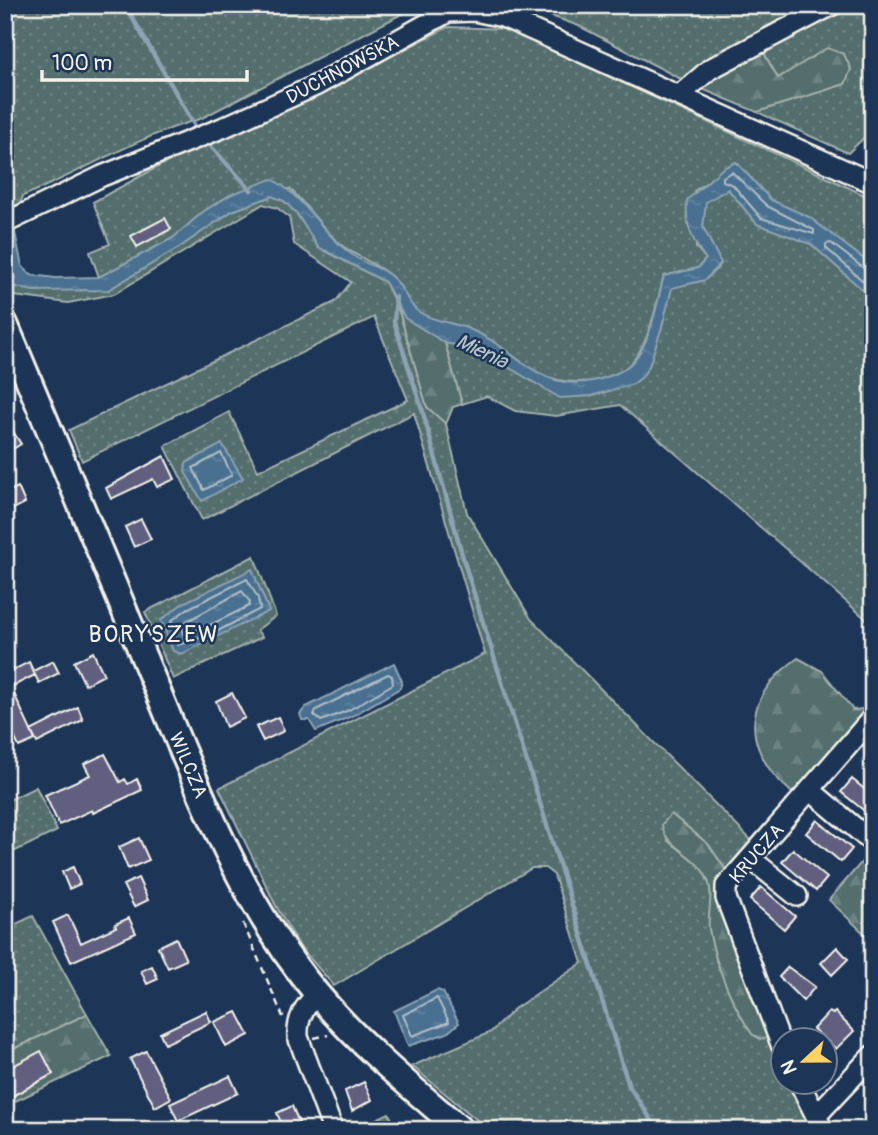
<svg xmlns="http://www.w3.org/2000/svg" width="878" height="1135" font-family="Pangolin,sans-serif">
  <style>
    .grass { fill: url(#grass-dots); stroke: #a3b0aa; stroke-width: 2 }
    .forest { fill: url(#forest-firs); stroke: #a3b0aa; stroke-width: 2 }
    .park { fill: url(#park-tufts); stroke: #a3b0aa; stroke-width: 2 }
    .water { fill: url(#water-ripples); stroke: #8da3b3; stroke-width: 2 }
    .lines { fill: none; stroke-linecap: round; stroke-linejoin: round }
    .shore { stroke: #afbdc5; stroke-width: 2 }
    .stream { stroke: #8da3b3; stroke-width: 4.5 }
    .building { fill: #605f80; stroke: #f4f1e8; stroke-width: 2 }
    .minor-casing { stroke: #f4f1e8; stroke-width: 24 }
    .major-casing { stroke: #f4f1e8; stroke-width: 30 }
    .path { stroke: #f4f1e8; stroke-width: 2.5; stroke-dasharray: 7 5; stroke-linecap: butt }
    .minor { stroke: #1d3557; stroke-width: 19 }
    .major { stroke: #1d3557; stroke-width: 24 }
    .labels { text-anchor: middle; stroke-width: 5; stroke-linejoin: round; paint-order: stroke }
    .street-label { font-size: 19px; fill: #f4f1e8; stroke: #1d3557 }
    .water-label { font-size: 21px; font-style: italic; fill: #b8c4c9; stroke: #1d3557 }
    .quarter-label { font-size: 23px; letter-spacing: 2px; fill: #f4f1e8; stroke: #1d3557 }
  </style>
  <defs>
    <pattern id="grass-dots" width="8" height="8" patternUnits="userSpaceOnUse" patternTransform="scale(1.75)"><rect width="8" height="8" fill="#526e6d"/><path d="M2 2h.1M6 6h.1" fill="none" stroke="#6c8382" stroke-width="1.8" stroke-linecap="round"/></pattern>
    <pattern id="forest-firs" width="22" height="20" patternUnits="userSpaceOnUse" patternTransform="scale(1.75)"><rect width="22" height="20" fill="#526e6d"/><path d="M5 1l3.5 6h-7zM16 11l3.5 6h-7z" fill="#6c8382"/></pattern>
    <pattern id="park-tufts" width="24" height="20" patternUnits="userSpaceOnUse" patternTransform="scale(1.75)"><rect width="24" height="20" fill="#526e6d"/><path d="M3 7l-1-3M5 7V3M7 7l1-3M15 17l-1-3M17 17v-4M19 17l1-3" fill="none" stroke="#6c8382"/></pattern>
    <pattern id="water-ripples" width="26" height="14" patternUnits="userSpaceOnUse" patternTransform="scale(1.75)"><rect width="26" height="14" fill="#486f90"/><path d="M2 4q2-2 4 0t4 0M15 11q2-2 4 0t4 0" fill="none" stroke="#6384a0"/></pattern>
  </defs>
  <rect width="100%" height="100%" fill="#1d3557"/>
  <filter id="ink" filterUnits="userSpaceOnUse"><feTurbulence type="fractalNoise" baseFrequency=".0143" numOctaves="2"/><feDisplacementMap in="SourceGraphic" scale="14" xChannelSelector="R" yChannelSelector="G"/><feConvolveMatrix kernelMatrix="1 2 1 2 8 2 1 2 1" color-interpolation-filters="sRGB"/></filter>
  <g filter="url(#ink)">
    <path class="grass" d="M5,5H419L200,119C138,136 82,172 23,196L18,209L5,213Z
      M520,5H819L685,81L579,26Z
      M842,5H873V129L848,153L757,112L845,84L851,69L827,49L778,78L761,48Z
      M448,27L507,29L873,199V266L809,217L771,200L736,162L694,191L696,247L706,259L698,268L664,276C655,307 649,357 617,374C606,380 589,382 576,382C527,381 510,344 468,329C451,322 434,322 418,312C407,304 402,287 393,278C377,263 357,258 340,244C320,227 309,207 290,189L232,194L204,211L173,238L99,277L90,252L110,244L93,202L176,157L305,100Z
      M728,189L757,224L811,244L873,299V625L620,405L556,416L515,411L487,396L462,404L445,343L478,349L560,397L591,396L633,384L649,366L672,287L705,280L721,264L703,227L705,202Z
      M272,196L284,201L297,214L318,247L385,282L399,311L427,407L446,424L467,513L531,619L756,845L730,876L708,844L671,814L668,841L696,860L704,872L710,886L716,961L752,1034L761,1039L772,1037L783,1064L784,1082L792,1083L813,1130H489L412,1066L491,1032L514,1009L582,963L554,875L545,868H532L334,986L300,947L276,906L219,788L485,654L414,413L202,520L165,446L229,412L258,471L408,400L374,317L82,461L69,430L335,302L351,282L294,244L289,217L277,208L263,204L114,294L68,303L14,296L5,285V271L12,286L49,290H108L180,247L232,211Z
      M254,556L276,616L257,630L262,637L173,679L145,612Z
      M36,787L57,831L5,856V802Z
      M5,912L12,926L33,916L87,1014L5,1053Z"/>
    <path class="forest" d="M761,48L778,78L827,48L844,54L851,69L845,84L757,112L695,86Z
      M399,311L445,343L462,404L453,407L446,424L427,407Z
      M798,658L822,671L853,710L872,708L797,799C790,789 781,784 774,775C738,729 754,689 798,658Z
      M671,814L708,844L730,876L772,1037L761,1039L752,1034C732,1004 715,965 709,929C707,913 714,896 708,880C696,853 663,847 662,824Z
      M873,849V942L829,900Z
      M87,1014L111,1056L5,1106V1053Z"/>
    <path class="park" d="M389,1113L396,1130H365L363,1125Z"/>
    <path class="water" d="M736,162L771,200L809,217L873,266V299L811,244L757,224L728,189L706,202L703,227L721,263L705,280L672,288L662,327L649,366L642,377L633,384L591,396L560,398L478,349L445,343L405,318L385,282L318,247L297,214L284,201L272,196L232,211L180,247L108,290L33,291L12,286L5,271V232L14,228L22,266L31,275L56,278L99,277L173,238L204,211L232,194L272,179C310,201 321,235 357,258C371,267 385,268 397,282C405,291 409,306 419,312C434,322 452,322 469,329C516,347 538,395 597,380C611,376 624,372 634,360C652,340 657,301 664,276L698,268L706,259C691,240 685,223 687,200L723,168Z
      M222,444L243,478L202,501L185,472L186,463Z
      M252,569L269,611L182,654L173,651L161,620L183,603Z
      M394,663L402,681L400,688L352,716L316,731L309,720H302L300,714L306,707Z
      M437,990L443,992L459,1023L447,1033L408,1046L394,1011Z"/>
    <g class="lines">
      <path class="shore" d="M732,172L767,206L814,230V234L761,218L733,185L723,181V177Z
        M873,271L866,270L831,243L826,244V248L873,290
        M221,453L232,475L204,490L193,468Z
        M247,579L258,598L260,609L212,634L178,645L171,621L187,609Z
        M242,591L250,602L249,606L208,626L183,634L182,624Z
        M388,674L392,676L393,684L349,710L321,721L314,715L316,710Z
        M437,998L449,1022L412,1036L403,1015Z"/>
      <path class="stream" d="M125,5L199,133
        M205,140L251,190
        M396,297L394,322L422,409L465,565L629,1086L658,1130"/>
    </g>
    <path class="building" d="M165,218L171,229L137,247L131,236Z
      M5,419L21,444L5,454Z
      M164,456L175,479L157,487L153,479L111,499L106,488Z
      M18,487L25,503L11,510L5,493Z
      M141,519L151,539L134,547L125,527Z
      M93,652L104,675L85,685L74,662Z
      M53,661L59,673L39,683L33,671Z
      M29,662L35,675L11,687L31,731L78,707L83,720L37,743L31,731L35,740L19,747L5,717V674Z
      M232,693L245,718L226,727L216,701Z
      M278,717L284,731L263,741L256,727Z
      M105,754L120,782L125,779L128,784L137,779L142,790L93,813L92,810L59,825L45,795L90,775L84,764Z
      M852,779L873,796V818L841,792Z
      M817,820L852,849L841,862L806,833Z
      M139,838L149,860L128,869L119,847Z
      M793,849L827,878L816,891L782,862Z
      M73,867L80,884L69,889L62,872Z
      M138,878L148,900L134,907L123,885Z
      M761,887L795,916L784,929L750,900Z
      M68,915L81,943L116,927L115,924L129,918L136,933L71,962L53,922Z
      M176,938L186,960L168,968L158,947Z
      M837,947L848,959L832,975L821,963Z
      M152,966L158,979L147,984L141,971Z
      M788,967L815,987L803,1001L779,977Z
      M206,1011L211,1022L165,1044L160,1033Z
      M237,1012L249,1035L226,1047L214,1022Z
      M829,1012L833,1014L835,1012L854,1031L836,1049L813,1029Z
      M41,1051L53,1074L5,1100V1070Z
      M146,1051L171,1098L155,1107L130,1059Z
      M230,1076L238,1093L178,1121L170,1104Z
      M364,1082L372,1100L352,1111L345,1091Z
      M292,1106L302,1130H284L277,1113Z"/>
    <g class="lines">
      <g class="minor-casing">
        <path id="minor" d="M681,94L710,69L832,5
          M5,223L102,176L222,128L317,85L448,12L474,11L503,17L873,183
          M810,790L872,842
          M751,859L797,896
          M317,994C304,1007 297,1018 298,1037L333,1130
          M784,1052L726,898V886L873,717
          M799,1082L823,1130
          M816,1116L873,1055"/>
      </g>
      <g class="major-casing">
        <path id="major" d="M5,324C55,443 105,563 154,682C199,790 241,904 318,995C361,1046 411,1087 461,1130"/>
      </g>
      <path class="path" d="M243,923L283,1017
        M314,1038L328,1035"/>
      <use href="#minor" class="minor"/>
      <use href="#major" class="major"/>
    </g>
  </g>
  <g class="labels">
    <g class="street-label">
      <text transform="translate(342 69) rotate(-28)" y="7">DUCHNOWSKA</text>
      <text transform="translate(189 765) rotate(67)" y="7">WILCZA</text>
      <text transform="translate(756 853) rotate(-49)" y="7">KRUCZA</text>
    </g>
    <g class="water-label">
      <text transform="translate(482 351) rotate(25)" y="7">Mienia</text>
    </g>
    <g class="quarter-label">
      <text x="154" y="642">BORYSZEW</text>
    </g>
  </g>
  <rect width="878" height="1135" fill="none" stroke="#1d3557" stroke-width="28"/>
  <rect x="14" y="14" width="850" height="1107" fill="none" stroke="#f4f1e8" stroke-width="2.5" filter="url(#ink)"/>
  <g transform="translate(804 1061) rotate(248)"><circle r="33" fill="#1d3557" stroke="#738091" stroke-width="2"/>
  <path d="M0-5L12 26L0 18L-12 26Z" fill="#ffd166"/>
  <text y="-10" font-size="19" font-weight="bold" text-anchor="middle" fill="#f4f1e8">N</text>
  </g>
  <path d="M42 70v10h205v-10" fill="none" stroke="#f4f1e8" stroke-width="3.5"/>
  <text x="52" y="70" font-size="21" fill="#f4f1e8" stroke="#1d3557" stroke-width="5" paint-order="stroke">100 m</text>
</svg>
